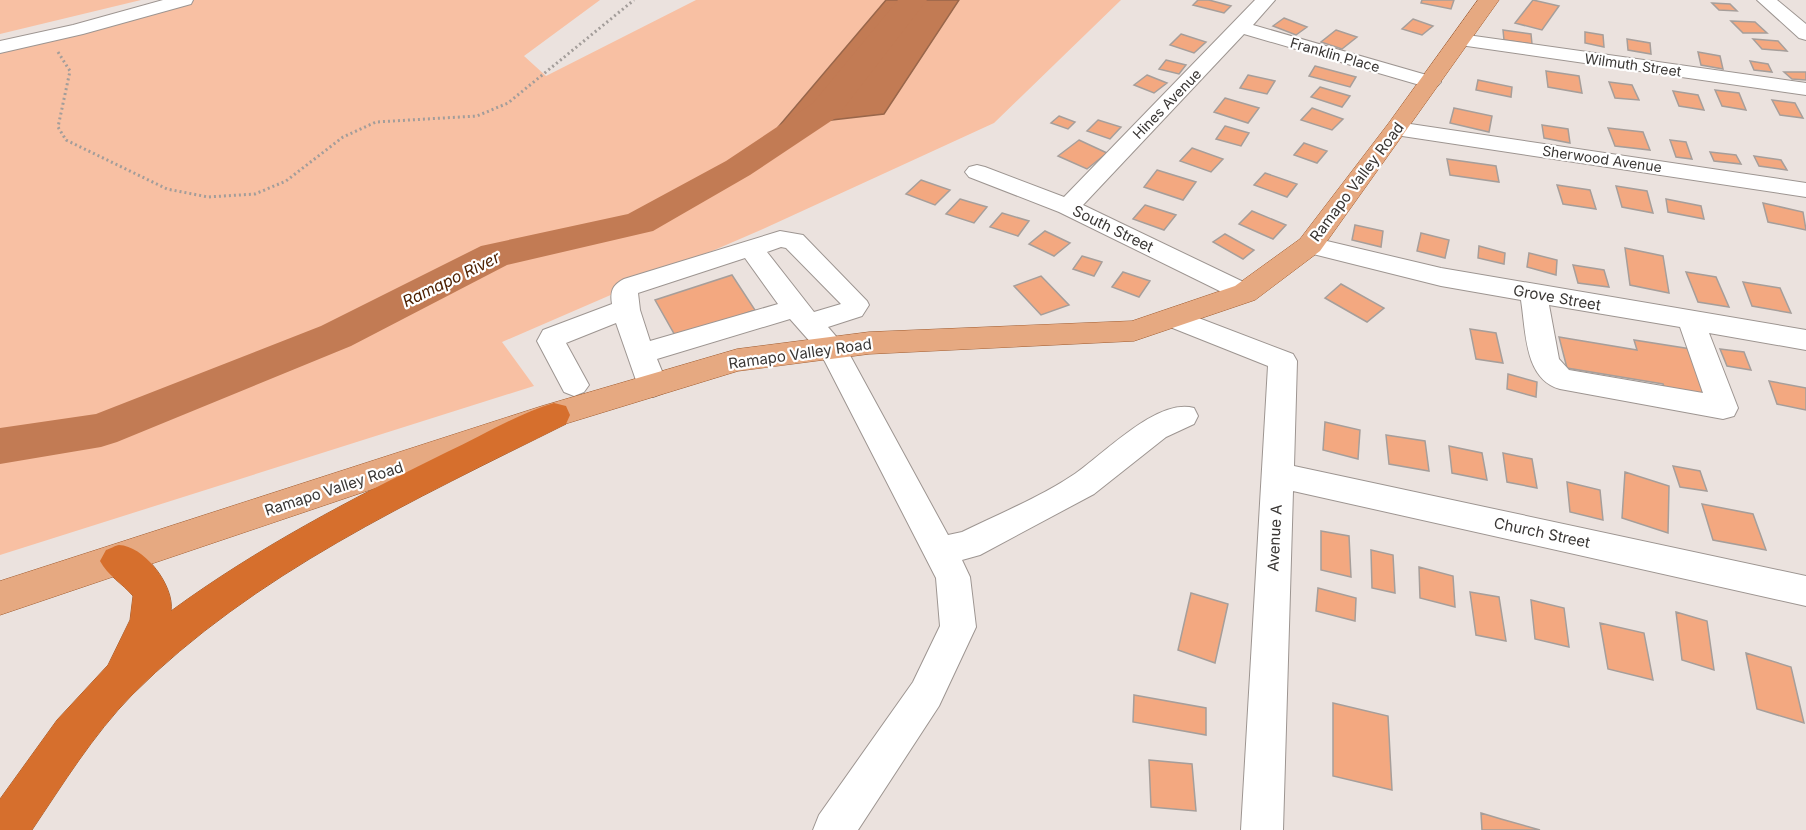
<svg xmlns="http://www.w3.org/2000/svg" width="1806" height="830" font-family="Inter,sans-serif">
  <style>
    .green { fill: #f8c0a3 }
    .water { fill: #c27b54; stroke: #99664a; stroke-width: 1.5 }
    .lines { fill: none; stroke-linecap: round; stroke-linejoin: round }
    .river { fill: #c27b54; fill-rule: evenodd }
    .building { fill: #f3a880; stroke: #a69e9a; stroke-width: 1.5 }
    .minor-casing { stroke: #9d9591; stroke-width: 2 }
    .major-casing { stroke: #9f5b2f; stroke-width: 1 }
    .highway-casing { stroke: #9f5b2f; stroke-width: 1 }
    .path { stroke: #a39d9a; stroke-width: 3; stroke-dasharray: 2 3; stroke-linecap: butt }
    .minor { fill: #fff; fill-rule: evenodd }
    .major { fill: #e6a981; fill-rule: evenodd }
    .highway { fill: #d66f2d; fill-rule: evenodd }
    .labels { text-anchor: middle; stroke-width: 4.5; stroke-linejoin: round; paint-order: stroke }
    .far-street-label { font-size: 14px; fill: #393634; stroke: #fff }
    .street-label { font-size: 15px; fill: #393634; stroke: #fff }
    .water-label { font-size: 16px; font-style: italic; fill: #502203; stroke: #fff }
  </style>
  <rect width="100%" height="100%" fill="#ebe2de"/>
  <path class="green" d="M0,0H141L0,34Z
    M194,0H600L524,56L546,76L696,0H886L779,125L884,114L959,0H1121L994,123L763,229L502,342L534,386L0,555V50L143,15Z"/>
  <path class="water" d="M886,0H959L884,114L779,126Z"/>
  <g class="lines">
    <path class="river" d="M898,0H927L837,117L750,175L653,231L507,265L351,346L117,442L101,447L0,464V428L96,414L321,326L481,246L628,214L726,161L813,103Z"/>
  </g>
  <path class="building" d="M1198,0H1209L1231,6L1224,13L1193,5Z
    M1422,0H1454L1451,9L1421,3Z
    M1533,0L1559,6L1542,30L1515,23Z
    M1712,3L1730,4L1737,11L1719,10Z
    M1284,18L1307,27L1296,35L1273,26Z
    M1413,19L1433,26L1422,35L1402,29Z
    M1731,21L1755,22L1767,33H1743Z
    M1336,30L1357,37L1342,49L1321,42Z
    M1503,30L1531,34L1532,44L1504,40Z
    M1585,32L1603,35L1604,47L1585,43Z
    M1181,34L1206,42L1194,53L1170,45Z
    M1627,39L1650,43L1651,54L1628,50Z
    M1753,39L1778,41L1787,51L1762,49Z
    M1698,52L1720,56L1723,69L1701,65Z
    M1166,60L1186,65L1179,74L1159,69Z
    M1750,61L1768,64L1772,72L1754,70Z
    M1315,66L1356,77L1350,87L1309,76Z
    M1546,71L1579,76L1582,93L1548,87Z
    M1784,72H1806V80L1792,79Z
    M1147,75L1167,83L1154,93L1134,85Z
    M1248,75L1275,81L1267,94L1240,88Z
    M1478,80L1512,87L1511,97L1476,90Z
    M1609,82L1632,85L1639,100L1615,98Z
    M1320,87L1350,96L1342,107L1311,97Z
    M1715,90L1739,93L1746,110L1722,106Z
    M1673,91L1698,95L1704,110L1679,106Z
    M1225,98L1259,108L1248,123L1214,112Z
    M1772,100L1795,103L1803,118L1780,115Z
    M1312,108L1343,119L1332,130L1301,120Z
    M1454,108L1492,116L1489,132L1450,123Z
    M1059,116L1075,122L1068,129L1051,123Z
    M1098,120L1121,127L1110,139L1087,131Z
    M1542,125L1568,129L1570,143L1544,138Z
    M1225,126L1249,133L1241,146L1216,139Z
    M1608,128L1643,132L1650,150L1615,146Z
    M1079,140L1107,153L1087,169L1058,156Z
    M1670,140L1686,142L1692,159L1676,157Z
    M1304,143L1327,151L1317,163L1294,155Z
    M1192,148L1223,159L1211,172L1180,161Z
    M1710,152L1736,155L1741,164L1714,161Z
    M1754,156L1781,160L1787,170L1759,166Z
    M1447,159L1496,166L1499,182L1450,175Z
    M1157,170L1196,182L1183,200L1144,187Z
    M1265,173L1297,184L1287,197L1254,185Z
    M921,180L950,190L935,205L906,194Z
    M1557,185L1590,190L1596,209L1563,204Z
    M1616,186L1647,191L1653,213L1622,207Z
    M960,199L970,202L987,207L974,223L946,214Z
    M1666,199L1701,206L1704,219L1668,212Z
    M1763,203L1803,212L1806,230L1768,222Z
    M1145,205L1176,215L1164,230L1133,219Z
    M1252,211L1286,225L1273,239L1239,224Z
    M1002,213L1029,221L1018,236L990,227Z
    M1355,225L1383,231L1381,247L1352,240Z
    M1045,231L1070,243L1054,256L1029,244Z
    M1421,233L1449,240L1445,258L1417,251Z
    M1225,234L1254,250L1243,259L1213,242Z
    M1479,246L1505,253L1504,264L1478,258Z
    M1625,248L1663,256L1669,293L1630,285Z
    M1529,253L1557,260L1556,275L1527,267Z
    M1082,256L1102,262L1094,276L1073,269Z
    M1573,265L1604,270L1609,287L1578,283Z
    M1123,272L1150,281L1139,297L1112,287Z
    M1686,272L1716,277L1729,307L1698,302Z
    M732,275L755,310L676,337L655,300Z
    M1041,276L1069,305L1041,315L1014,286Z
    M1743,282L1780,288L1791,313L1752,306Z
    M1341,284L1384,308L1367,322L1325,298Z
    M1470,329L1496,333L1503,363L1476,359Z
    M1559,337L1637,350L1634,340L1691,349L1710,397L1665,389L1663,384L1567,368Z
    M1720,349L1744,352L1751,370L1727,366Z
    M1508,374L1537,382L1536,397L1507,389Z
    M1769,381L1806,388V410L1777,404Z
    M1325,422L1360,430L1358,459L1323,450Z
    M1386,435L1425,441L1429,471L1389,464Z
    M1449,446L1482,453L1487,480L1452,473Z
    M1503,453L1532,459L1537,488L1507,482Z
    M1673,466L1700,471L1707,491L1680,487Z
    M1625,472L1669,486L1668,533L1622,518Z
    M1567,482L1600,490L1603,520L1570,512Z
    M1702,504L1753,514L1766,550L1713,540Z
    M1321,531L1349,536L1351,577L1321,570Z
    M1371,550L1393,555L1395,593L1372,588Z
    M1419,567L1453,576L1455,607L1420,598Z
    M1318,588L1356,598L1355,621L1316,611Z
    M1470,592L1499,597L1506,641L1476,635Z
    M1191,593L1228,604L1215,663L1178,650Z
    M1531,600L1564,608L1569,647L1535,639Z
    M1676,612L1707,621L1714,670L1682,660Z
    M1600,623L1644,633L1653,680L1608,669Z
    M1746,653L1791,667L1804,723L1757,709Z
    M1134,695L1206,708V735L1133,722Z
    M1333,703L1388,716L1392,790L1333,776Z
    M1149,760L1192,764L1196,811L1151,807Z
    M1481,813L1501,819L1540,830H1482Z"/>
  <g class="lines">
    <g class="minor-casing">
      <path id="minor" d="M163,0H193L191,4L83,34L0,53V41L73,25Z
        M1255,0H1275L1253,25L1437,78L1441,82L1437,86L1430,88L1244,34L1083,205L1254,287L1258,293L1254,299L1245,302L1236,299L1059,212L969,177L965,172L969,167L977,165L985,167L1064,197Z
        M1757,0H1777L1806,24V40L1799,38Z
        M1460,34L1806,83V95L1453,44L1450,40L1453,36Z
        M1397,122L1806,183V197L1389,134L1386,129L1389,124Z
        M780,231L803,235L867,301L869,305L862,316L828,327L846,348L948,535L962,532C997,515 1042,496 1073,475C1102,456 1157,397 1194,408L1198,416L1194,424L1166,437L1094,494L980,555L962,560L970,577L976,627L939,706L858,830H813L819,815L913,682L940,626L936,578L821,354L790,319L657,359L668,386L663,393L653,397L643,393L638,386L616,323L566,343L589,385L584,392L574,396L564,392L537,341L543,330L612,304C610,292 612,285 624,279ZM781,247L786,248L841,304L814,312L767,252ZM745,258L778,304L650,341L640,310L638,293Z
        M1310,237L1441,268L1806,330V350L1709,333L1738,408L1734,416L1723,419L1560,389C1524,379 1526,331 1521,300L1441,286L1301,251L1297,245L1301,239ZM1549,305L1680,327L1703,393L1569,370L1559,359Z
        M1175,309L1293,354L1297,361L1294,466L1806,576V606L1293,491L1283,830H1241L1268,366L1165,325L1161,318L1165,311Z"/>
    </g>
    <g class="major-casing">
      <path id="major" d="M1478,0H1499L1320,251L1255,300L1134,341L869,354L738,371L565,424L0,615V581L542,406L737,349L869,332L1132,321L1235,286L1300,239L1388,124Z"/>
    </g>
    <g class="highway-casing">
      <path id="highway" d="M554,403L566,406L570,415L566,424C414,500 254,573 132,695C93,735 63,784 32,830H0V799L57,720L108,665L130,620L133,596C122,583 108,576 100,561L106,550C110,549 116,545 119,545C145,546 175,587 171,611C257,548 351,499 447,452C482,436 517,414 554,403Z"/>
    </g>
    <path class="path" d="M58,52L70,71L58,127L66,140L167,189L208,197L255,194L286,181L343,137L376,122L477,116L508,103L634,0"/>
    <use href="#minor" class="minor"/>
    <use href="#major" class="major"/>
    <use href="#highway" class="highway"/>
  </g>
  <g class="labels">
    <g class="far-street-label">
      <text transform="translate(1335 55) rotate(16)" y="5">Franklin Place</text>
      <text transform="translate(1633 65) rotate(8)" y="5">Wilmuth Street</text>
      <text transform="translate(1167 104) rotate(-46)" y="5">Hines Avenue</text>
      <text transform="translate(1602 159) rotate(8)" y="5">Sherwood Avenue</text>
    </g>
    <g class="street-label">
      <text transform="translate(1357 182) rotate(-53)" y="5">Ramapo Valley Road</text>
      <text transform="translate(1113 229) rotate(26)" y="5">South Street</text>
      <text transform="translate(1557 298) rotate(10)" y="5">Grove Street</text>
      <text transform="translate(800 354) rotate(-8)" y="5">Ramapo Valley Road</text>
      <text transform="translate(334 489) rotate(-18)" y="5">Ramapo Valley Road</text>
      <text transform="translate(1542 533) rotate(12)" y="5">Church Street</text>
      <text transform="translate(1275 538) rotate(-87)" y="5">Avenue A</text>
    </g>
    <g class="water-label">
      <text transform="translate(451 279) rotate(-26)" y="6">Ramapo River</text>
    </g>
  </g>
</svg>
